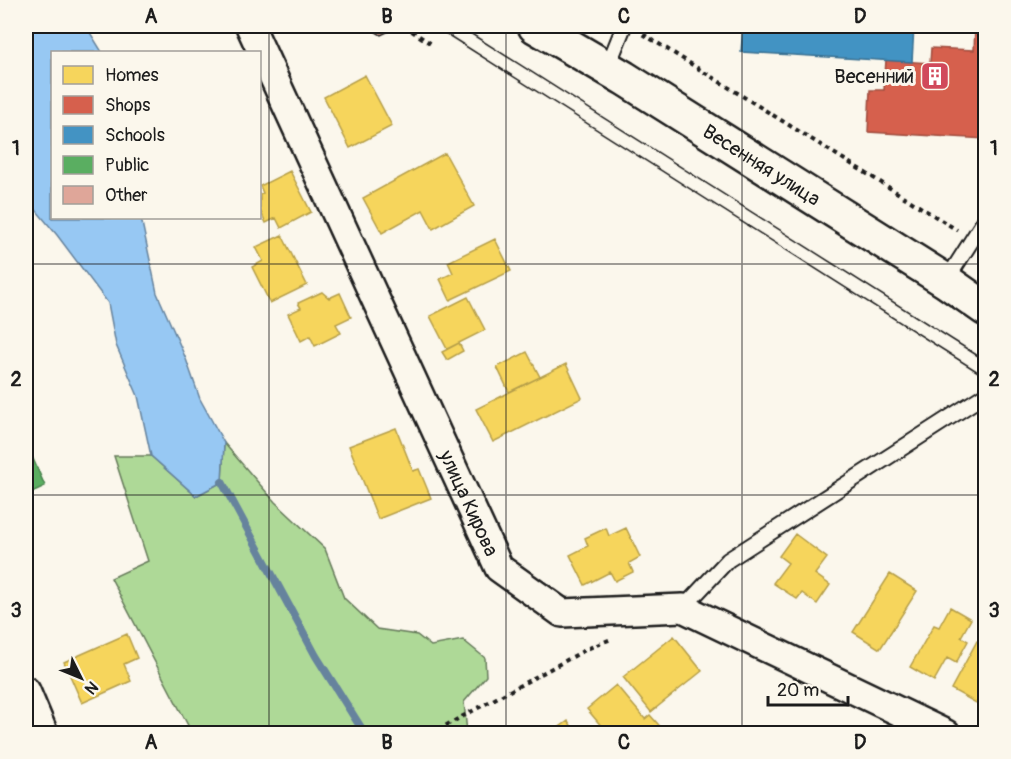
<svg xmlns="http://www.w3.org/2000/svg" width="1011" height="759" font-family="Pangolin,sans-serif">
  <style>
    .green { fill: #aed997; stroke: #657a5a; stroke-width: 1.5 }
    .water { fill: #97c8f3; stroke: #66839d; stroke-width: 1.5 }
    .homes { fill: #f6d55c; stroke: #b59e49; stroke-width: 1.5 }
    .shops { fill: #d6604d; stroke: #9e4c3e; stroke-width: 1.5 }
    .schools { fill: #4393c3; stroke: #376f91; stroke-width: 1.5 }
    .public { fill: #5aae61; stroke: #47824c; stroke-width: 1.5 }
    .lines { fill: none; stroke-linecap: round; stroke-linejoin: round }
    .stream { stroke: #66839d; stroke-width: 8 }
    .building { fill: #dfa699; stroke: #1c1c1c; stroke-width: 1.5 }
    .lane-casing { stroke: #1c1c1c; stroke-width: 18 }
    .street-casing { stroke: #1c1c1c; stroke-width: 32 }
    .secondary-casing { stroke: #1c1c1c; stroke-width: 38 }
    .path { stroke: #1c1c1c; stroke-width: 4; stroke-dasharray: 4.5 4.5; stroke-linecap: butt }
    .lane { stroke: #fbf7ec; stroke-width: 14 }
    .street { stroke: #fbf7ec; stroke-width: 27 }
    .secondary { stroke: #fbf7ec; stroke-width: 33 }
    .tram { stroke: #1c1c1c; stroke-width: 1.5 }
    .grid { fill: none; stroke: #1c1c1c; stroke-width: 1.5; stroke-opacity: 0.55 }
    .labels { text-anchor: middle; stroke-width: 6; stroke-linejoin: round; paint-order: stroke }
    .poi-label { font-size: 20px; fill: #1c1c1c; stroke: #fbf7ec; text-anchor: end }
    .street-label { font-size: 20px; fill: #1c1c1c; stroke: #fbf7ec }
    .neatline { fill: none; stroke: #1c1c1c; stroke-width: 2 }
    .grid-label { font-size: 20px; text-anchor: middle; font-weight: bold; fill: #1c1c1c }
  </style>
  <rect width="100%" height="100%" fill="#fbf7ec"/>
  <filter id="ink" filterUnits="userSpaceOnUse"><feTurbulence type="fractalNoise" baseFrequency=".0167" numOctaves="2"/><feDisplacementMap in="SourceGraphic" scale="12" xChannelSelector="R" yChannelSelector="G"/><feConvolveMatrix kernelMatrix="1 2 1 2 8 2 1 2 1" color-interpolation-filters="sRGB"/></filter>
  <g filter="url(#ink)">
    <path class="green" d="M224,443L275,502L325,549L344,598L377,629L417,635L431,646L463,640L485,658L486,676L464,702L467,733H192L111,578L148,561L114,456H151L196,496L222,482Z"/>
    <path class="water" d="M26,26H86L102,52H52V218H141L157,293L186,359L200,399L224,443L222,482L196,496L151,456L138,396L116,345L108,303L57,235L26,198Z"/>
    <path class="homes" d="M365,75L392,126L350,148L324,97Z
      M445,153L474,206L433,229L423,210L382,233L363,198Z
      M290,171L311,212L281,228L276,218L266,223L260,210V194L263,193L260,186Z
      M282,235L307,285L270,303L252,267L263,261L256,247Z
      M495,239L511,271L450,300L440,279L453,273L448,262Z
      M322,292L329,298L340,293L351,317L336,324L341,333L315,346L310,336L301,341L288,314L301,308L298,303Z
      M468,297L485,330L447,349L430,316Z
      M459,343L463,351L447,360L442,352Z
      M527,352L540,377L509,392L497,367Z
      M566,364L582,398L493,442L476,409Z
      M396,428L413,471L419,469L431,498L378,519L349,446Z
      M606,528L609,536L626,528L640,557L629,563L633,572L615,581L610,572L585,585L570,555L588,546L585,538Z
      M795,534L827,558L815,574L830,585L817,604L802,593L797,599L773,583L788,563L779,556Z
      M890,574L917,591L880,649L853,632Z
      M950,607L971,619L961,637L968,641L956,663L947,658L934,681L910,667L934,625L939,627Z
      M127,634L137,658L124,664L131,681L82,703L64,662Z
      M674,636L702,671L651,712L623,677Z
      M977,641L986,645V690L978,704L951,689Z
      M616,685L645,719L650,715L665,732L608,734L587,709Z
      M568,721L577,734H550Z"/>
    <path class="shops" d="M975,27L986,28V139L868,132L870,90H884L886,60L930,63L931,48L974,50Z"/>
    <path class="schools" d="M743,26H914L912,62L741,52Z"/>
    <path class="public" d="M26,443L45,486L32,492L27,482L26,483Z"/>
    <g class="lines">
      <path class="stream" d="M222,482L316,656L365,734"/>
    </g>
    <path class="building" d="M366,26H392L396,28L381,35Z"/>
    <g class="lines">
      <g class="lane-casing">
        <path id="lane" d="M607,68L624,26
          M946,281L986,218
          M683,608L728,560L986,394"/>
      </g>
      <g class="street-casing">
        <g id="street">
          <path id="s1" d="M250,26L499,568L562,613L683,608L946,734"/>
          <path d="M26,691L44,734"/>
        </g>
      </g>
      <g class="secondary-casing">
        <g id="secondary">
          <path id="s2" d="M535,26L624,78L946,281L986,309"/>
        </g>
      </g>
      <path class="path" d="M404,26L433,45
        M643,34L957,230
        M430,734L587,649L611,639"/>
      <use href="#lane" class="lane"/>
      <use href="#street" class="street"/>
      <use href="#secondary" class="secondary"/>
      <path class="tram" d="M434,26L986,377
        M459,26L986,361"/>
    </g>
  </g>
  <path class="grid" d="M269,26V734M506,26V734M742,26V734M26,264H986M26,495H986"/>
  <defs>
    <g id="building-square" transform="scale(1.5)"><rect x="-9" y="-9" width="18" height="18" rx="4" fill="#d1495b" stroke="#fbf7ec"/><path d="M-4-6H4V6H1V3H-1V6H-4ZM-2.5-4.3h1.7v1.8h-1.7ZM.8-4.3h1.7v1.8H.8ZM-2.5-1h1.7V.8h-1.7ZM.8-1h1.7V.8H.8Z" fill="#fff"/></g>
  </defs>
  <g fill-rule="evenodd">
    <use href="#building-square" x="935" y="76"/>
  </g>
  <g class="labels">
    <g class="poi-label">
      <text x="914" y="83">Весенний</text>
    </g>
    <g class="street-label">
      <text dy="7" stroke="none"><textPath href="#s2" startOffset="266">Весенняя улица</textPath></text>
      <text dy="7" stroke="none"><textPath href="#s1" startOffset="525">улица Кирова</textPath></text>
    </g>
  </g>
  <rect width="1011" height="759" fill="none" stroke="#fbf7ec" stroke-width="66"/>
  <rect x="51" y="51" width="210" height="168" fill="#fbf7ec" stroke="#a29f99" stroke-width="1.5"/>
  <rect x="63" y="66" width="30" height="18" fill="#f6d55c" stroke="#a29f99" stroke-width="1.5"/>
  <text x="105" y="81" font-size="18" fill="#1c1c1c">Homes</text>
  <rect x="63" y="96" width="30" height="18" fill="#d6604d" stroke="#a29f99" stroke-width="1.5"/>
  <text x="105" y="111" font-size="18" fill="#1c1c1c">Shops</text>
  <rect x="63" y="126" width="30" height="18" fill="#4393c3" stroke="#a29f99" stroke-width="1.5"/>
  <text x="105" y="141" font-size="18" fill="#1c1c1c">Schools</text>
  <rect x="63" y="156" width="30" height="18" fill="#5aae61" stroke="#a29f99" stroke-width="1.5"/>
  <text x="105" y="171" font-size="18" fill="#1c1c1c">Public</text>
  <rect x="63" y="186" width="30" height="18" fill="#dfa699" stroke="#a29f99" stroke-width="1.5"/>
  <text x="105" y="201" font-size="18" fill="#1c1c1c">Other</text>
  <g transform="translate(81 678) rotate(133)" stroke="#fbf7ec" stroke-width="4.5" paint-order="stroke">
  <path d="M0-4.5L10 22L0 15L-10 22Z" fill="#1c1c1c"/>
  <text y="-9" font-size="16" font-weight="bold" text-anchor="middle" fill="#1c1c1c">N</text>
  </g>
  <path d="M768 696v9h80v-9" fill="none" stroke="#1c1c1c" stroke-width="3"/>
  <text x="777" y="696" font-size="18" fill="#1c1c1c" stroke="#fbf7ec" stroke-width="4.5" paint-order="stroke">20 m</text>
  <rect x="33" y="33" width="945" height="693" class="neatline"/>
  <g class="grid-label">
    <text x="151" y="23">A</text>
    <text x="387" y="23">B</text>
    <text x="624" y="23">C</text>
    <text x="860" y="23">D</text>
    <text x="16" y="155">1</text>
    <text x="994" y="155">1</text>
    <text x="16" y="386">2</text>
    <text x="994" y="386">2</text>
    <text x="16" y="617">3</text>
    <text x="994" y="617">3</text>
    <text x="151" y="749">A</text>
    <text x="387" y="749">B</text>
    <text x="624" y="749">C</text>
    <text x="860" y="749">D</text>
  </g>
</svg>
